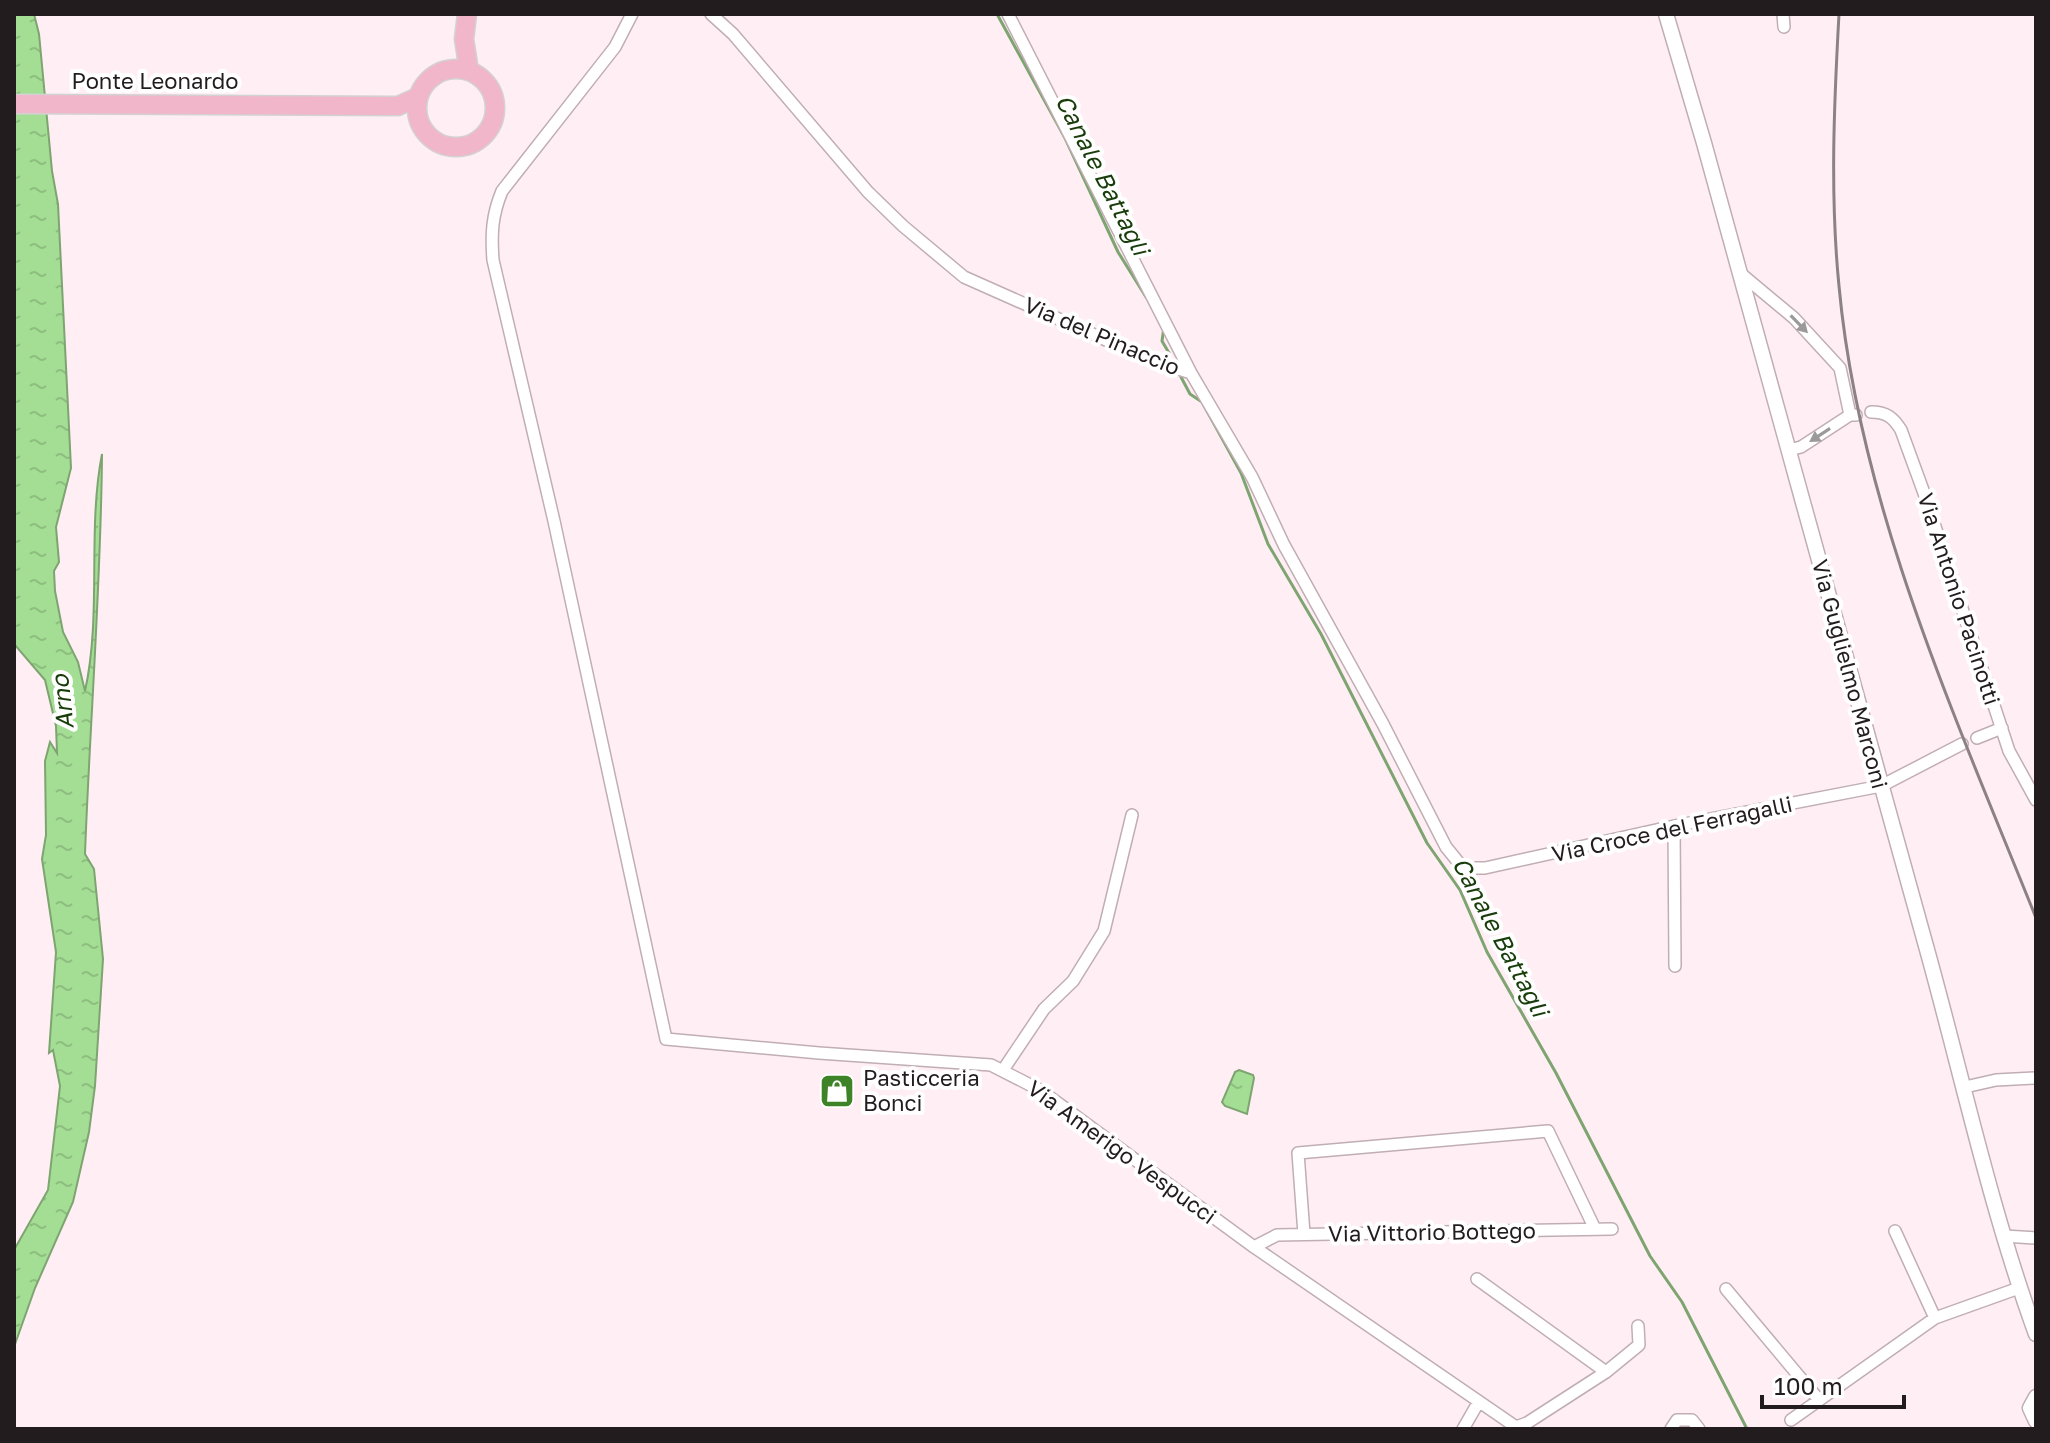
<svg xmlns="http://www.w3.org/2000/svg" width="2050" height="1443" font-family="'Golos Text',sans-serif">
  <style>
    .water { fill: url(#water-ripples); stroke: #7da471; stroke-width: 2 }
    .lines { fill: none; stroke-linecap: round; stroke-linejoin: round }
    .stream { stroke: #7da471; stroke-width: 3 }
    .minor-casing { stroke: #c0aeb3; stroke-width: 14 }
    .tertiary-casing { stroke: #c0aeb3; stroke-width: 17 }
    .primary-casing { stroke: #d3d2d2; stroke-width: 21 }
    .minor { stroke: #fff; stroke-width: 11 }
    .tertiary { stroke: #fff; stroke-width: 14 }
    .primary { stroke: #f1b6ca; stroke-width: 18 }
    .rail { stroke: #8c8184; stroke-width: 3 }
    .oneway { fill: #9c999a }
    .labels { text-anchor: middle; stroke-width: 8; stroke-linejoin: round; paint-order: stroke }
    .street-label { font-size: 22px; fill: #231c1e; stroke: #fff }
    .poi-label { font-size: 22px; fill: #231c1e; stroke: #fff; text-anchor: start }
    .water-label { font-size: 24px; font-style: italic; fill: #183d0b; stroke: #fff }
  </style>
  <defs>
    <pattern id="water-ripples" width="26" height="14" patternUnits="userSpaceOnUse" patternTransform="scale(2)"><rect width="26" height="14" fill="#a4de94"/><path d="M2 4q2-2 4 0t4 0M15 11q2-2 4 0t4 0" fill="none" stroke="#8dbe7f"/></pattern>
  </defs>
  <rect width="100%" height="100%" fill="#ffeff4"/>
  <path class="water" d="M14,14H34L39,34L52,171L58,204L71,468L56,527L59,562L54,571L55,591L63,632L78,662L85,691C102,614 87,531 102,454C101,587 90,720 85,854L94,869L103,959L95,1086L89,1132L73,1202L35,1288L14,1347V1250L48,1190L60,1086L53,1050L49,1053L56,952L42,859L46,835L45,761L50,742L57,753L56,726L45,680L14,644Z
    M1239,1070L1253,1075L1254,1078L1247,1114L1225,1106L1222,1102L1235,1072Z"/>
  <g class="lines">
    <path class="stream" d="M997,14L1065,138L1118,252L1146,297
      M1164,327L1162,341L1169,353
      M1181,377L1190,394L1202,402L1241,473L1268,544L1321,634L1427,843L1460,890L1487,952L1556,1073L1650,1256L1682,1302L1747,1429"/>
    <g class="minor-casing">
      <path id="minor" d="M632,14L615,47L502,191C492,215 491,234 493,260L554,521L666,1039L819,1053L991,1065L1040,1090L1254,1247L1519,1429
        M711,14L733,34L868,192L903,226L964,277L1151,360L1191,373L1252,477L1284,545L1383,724L1446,847L1463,868H1485L1674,826L1881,786L1962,744
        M1008,14L1191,373
        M1783,14L1784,27
        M1740,273L1794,318L1840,368L1850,415H1856
        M1871,412C1886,412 1893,417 1901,430L1924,493L2009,751L2036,800
        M1789,450L1801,447L1850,415
        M1977,738L2002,728
        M1674,826L1675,966
        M1003,1070L1044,1009L1073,981L1104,931L1132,815
        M1965,1087L1996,1080L2036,1078
        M1895,1231L1935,1318
        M1304,1234L1298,1153L1548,1131L1595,1229
        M2004,1236L2036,1238
        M1254,1247L1277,1235L1612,1229
        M1477,1279L1606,1372
        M1726,1289L1819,1400
        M1791,1420L1935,1318L2019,1288
        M1516,1427L1527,1423L1606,1372L1639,1345L1638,1326
        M1463,1429L1478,1403
        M1671,1429L1677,1420H1692L1699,1429"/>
    </g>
    <g class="tertiary-casing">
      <path id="tertiary" d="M1666,14L1704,143C1778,411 1851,678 1926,946C1962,1075 1990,1208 2036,1334
        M2036,1397L2030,1408L2036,1421"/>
    </g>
    <g class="primary-casing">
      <path id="primary" d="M467,14L464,39L469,71
        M417 108a39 39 0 1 1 78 0a39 39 0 1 1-78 0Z
        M14,104L398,106L418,97"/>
    </g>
    <use href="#minor" class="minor"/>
    <use href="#tertiary" class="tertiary"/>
    <use href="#primary" class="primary"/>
    <path class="rail" d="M1839,14C1834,104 1830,196 1839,286C1859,505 1955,716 2036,918"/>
  </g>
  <defs><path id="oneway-solid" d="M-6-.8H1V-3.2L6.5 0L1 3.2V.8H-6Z" transform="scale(2)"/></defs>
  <g class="oneway">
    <use href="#oneway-solid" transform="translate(1799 324) rotate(46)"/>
    <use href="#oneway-solid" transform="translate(1820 435) rotate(147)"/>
  </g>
  <defs>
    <g id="shop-square" transform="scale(1.8)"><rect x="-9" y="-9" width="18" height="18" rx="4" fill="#3e8327" stroke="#fff"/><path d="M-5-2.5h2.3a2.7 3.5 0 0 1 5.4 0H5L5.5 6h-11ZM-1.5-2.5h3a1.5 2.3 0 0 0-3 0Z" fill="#fff"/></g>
  </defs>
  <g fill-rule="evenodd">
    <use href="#shop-square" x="837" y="1091"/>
  </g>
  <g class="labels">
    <g class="street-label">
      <text x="155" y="89">Ponte Leonardo</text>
      <text transform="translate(1102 336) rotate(23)" y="8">Via del Pinaccio</text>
      <text transform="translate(1959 599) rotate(72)" y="8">Via Antonio Pacinotti</text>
      <text transform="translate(1850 674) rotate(75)" y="8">Via Guglielmo Marconi</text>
      <text transform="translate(1672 829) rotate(-12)" y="8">Via Croce del Ferragalli</text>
      <text transform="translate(1122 1152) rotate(36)" y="8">Via Amerigo Vespucci</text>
      <text transform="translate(1432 1232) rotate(-1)" y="8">Via Vittorio Bottego</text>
    </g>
    <g class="poi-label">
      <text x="863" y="1086">Pasticceria<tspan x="863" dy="25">Bonci</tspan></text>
    </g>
    <g class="water-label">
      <text transform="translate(1102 175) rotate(63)" y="8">Canale Battagli</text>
      <text transform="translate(63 702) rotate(-96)" y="8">Arno</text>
      <text transform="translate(1500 937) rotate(62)" y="8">Canale Battagli</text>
    </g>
  </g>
  <rect width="2050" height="1443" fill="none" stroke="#231c1e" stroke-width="32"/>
  <path d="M1762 1395v12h142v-12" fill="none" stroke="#231c1e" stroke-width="4"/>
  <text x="1774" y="1395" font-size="24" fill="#231c1e" stroke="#ffffff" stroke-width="6" paint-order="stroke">100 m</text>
</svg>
